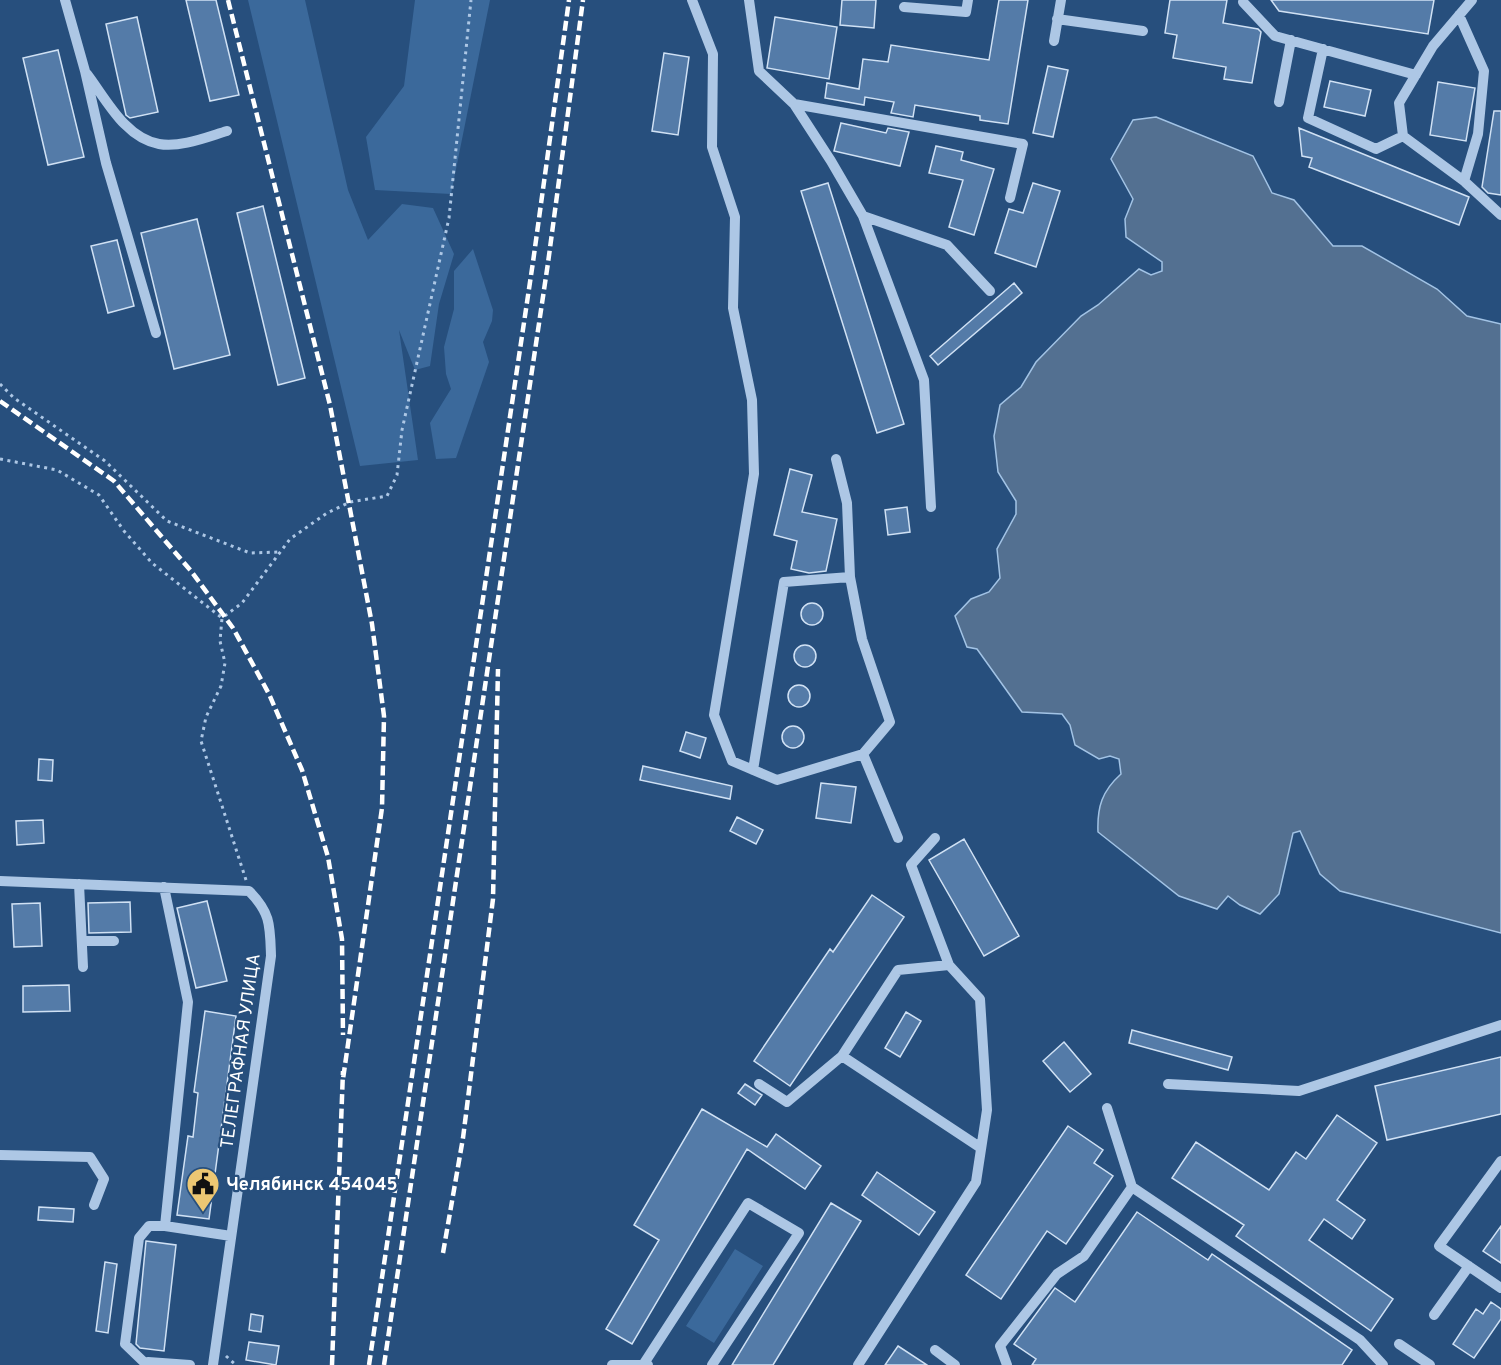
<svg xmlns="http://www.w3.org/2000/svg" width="1501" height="1365" font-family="Overpass,sans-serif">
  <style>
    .green { fill: #3b699b }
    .water { fill: #537091; stroke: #a2c3e5; stroke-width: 1.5 }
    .building { fill: #547ba8; stroke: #d0e1f4; stroke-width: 1.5 }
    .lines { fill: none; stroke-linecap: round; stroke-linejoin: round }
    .path { stroke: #adc7e5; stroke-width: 3; stroke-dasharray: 3 4.5; stroke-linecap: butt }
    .minor { stroke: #adc7e5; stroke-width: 10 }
    .rail { stroke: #fff; stroke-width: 4.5; stroke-dasharray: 10 4.5; stroke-linecap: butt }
    .labels { text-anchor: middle; stroke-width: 4.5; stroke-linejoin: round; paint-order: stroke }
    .street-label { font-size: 18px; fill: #fff; stroke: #274f7d }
    .poi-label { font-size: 18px; font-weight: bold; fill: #fff; stroke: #274f7d; text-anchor: start }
  </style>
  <rect width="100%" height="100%" fill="#274f7d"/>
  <path class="green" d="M248,0H305L348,190L368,240L402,204L433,208L454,254L439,304L430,366L415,370L399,330L418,460L360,466Z
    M415,0H490L451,194L375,190L366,137L404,86Z
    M473,249L493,310L492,321L483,342L489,362L456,458L436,459L430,423L451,389L446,374L444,347L454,309V271Z
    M735,1249L763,1266L714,1343L686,1326Z"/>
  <path class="water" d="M1156,117L1253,156L1272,193L1294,200L1333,246H1362L1437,289L1467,316L1501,324V933L1340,891L1320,874L1300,831L1293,833L1279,894L1260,914L1240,905L1228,896L1217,909L1179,896L1098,832C1097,807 1102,791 1121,774L1119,759L1110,756L1099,759L1075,745L1070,725L1062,714L1022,712L977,649L967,647L955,616L971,599L989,592L1000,578L997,549L1016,514V501L998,472L994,436L1000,405L1021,387L1036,362L1081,316L1098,305L1139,269L1151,275L1162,271V262L1126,237L1125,219L1133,199L1111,159L1133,120Z"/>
  <path class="building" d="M186,0H216L239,95L210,101Z
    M842,0H876L874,28L840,25Z
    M999,0H1028L1008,124L980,120V116L915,105L913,117L891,113L894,102L865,97L864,105L825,98L827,83L859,89L863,59L888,62L891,45L989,60Z
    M1170,0H1227L1223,23L1258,29L1261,32L1252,83L1224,79L1226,67L1173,58L1177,35L1165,33Z
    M1271,0H1434L1428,34L1279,11Z
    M137,17L158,112L130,118L126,115L106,24Z
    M775,17L837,27L829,79L767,68Z
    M58,50L84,157L48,165L23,58Z
    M664,53L689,57L678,135L652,131Z
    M1048,66L1068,70L1053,137L1033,133Z
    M1330,81L1371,90L1365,116L1324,107Z
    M1438,82L1475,88L1466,141L1430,135Z
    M1494,111H1501V195L1488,193L1482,187Z
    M841,123L886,133L888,128L909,132L900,166L834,151Z
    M1299,128L1469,197L1459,225L1309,167L1312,158L1302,156Z
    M936,146L963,152L961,160L994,169L974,235L949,227L963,180L929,173Z
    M828,183L904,424L877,433L801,191Z
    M1033,183L1060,191L1036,267L995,253L1009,209L1023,213Z
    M263,206L305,378L278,385L237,213Z
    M197,219L230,355L174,369L141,233Z
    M117,240L134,306L108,313L91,246Z
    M1014,283L1022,293L938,365L930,356Z
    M790,469L812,475L802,512L837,519L826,571L809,573L791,569L797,541L774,535Z
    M907,507L910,532L888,535L885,510Z
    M801 614a11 11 0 1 1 22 0a11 11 0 1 1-22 0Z
    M794 656a11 11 0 1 1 22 0a11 11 0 1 1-22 0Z
    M788 696a11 11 0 1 1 22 0a11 11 0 1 1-22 0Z
    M782 737a11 11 0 1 1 22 0a11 11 0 1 1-22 0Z
    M686,732L706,738L700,758L680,751Z
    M39,759L53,760L52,781L38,780Z
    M643,766L732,786L730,799L640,780Z
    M821,783L856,787L851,823L816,818Z
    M737,817L763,830L756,844L730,831Z
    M43,820L44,843L17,845L16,821Z
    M964,839L1019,936L984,956L929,860Z
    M872,895L904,917L790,1086L754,1061L830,949L833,952Z
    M207,901L227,981L196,988L177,908Z
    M130,902L131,932L89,933L88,903Z
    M40,903L42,946L14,947L12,904Z
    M69,985L70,1011L23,1012V986Z
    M205,1011L236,1016L209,1219L177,1215L188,1136L193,1137L198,1093L194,1092Z
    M906,1012L921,1021L900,1057L885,1048Z
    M1132,1030L1232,1057L1228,1070L1129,1043Z
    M1064,1042L1091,1074L1070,1092L1043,1061Z
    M1501,1057V1114L1387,1140L1375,1086Z
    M745,1084L762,1095L755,1105L738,1093Z
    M702,1109L767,1147L776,1134L821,1166L805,1189L747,1149L632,1344L606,1329L659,1240L634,1225Z
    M1337,1115L1377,1143L1337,1200L1365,1220L1352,1239L1324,1219L1309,1240L1393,1299L1371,1331L1236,1236L1244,1225L1172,1178L1196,1142L1269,1190L1296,1152L1306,1159Z
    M1068,1126L1103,1150L1094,1163L1113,1176L1066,1244L1047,1231L1001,1299L966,1275Z
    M877,1172L935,1212L919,1235L862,1195Z
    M831,1203L861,1221L773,1365H732Z
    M39,1207L74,1209L73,1222L38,1220Z
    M1137,1212L1208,1260L1212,1254L1352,1350L1342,1365H1032L1036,1359L1014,1344L1055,1288L1075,1302Z
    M1501,1226V1263L1483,1251Z
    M146,1241L176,1245L164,1351L140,1348L136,1344Z
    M105,1262L117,1264L108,1333L96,1331Z
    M1491,1302L1501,1309V1319L1474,1358L1453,1344L1476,1309L1483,1314Z
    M251,1314L263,1316L261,1332L249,1330Z
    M249,1342L279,1346L276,1365L246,1360Z
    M898,1346L927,1365H885Z"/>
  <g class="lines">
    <path class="path" d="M0,384L14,398L105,461L167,521L250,553L280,552
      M0,459L57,470L99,495L124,531L152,563L222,618
      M246,880L201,741L206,717L221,686L225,663L220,641L222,618L242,603L290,539L327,513L350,502L387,496L397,475L402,430L449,218L471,0
      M226,1356L236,1365"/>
    <path class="minor" d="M65,0L85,71L106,163L156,333
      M692,0L713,54L712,147L735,217L733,308L752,400L754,474L714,715L732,761L777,780L863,754L890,722L862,639L850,577L847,503L836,459
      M749,0L759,71L794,104L831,161L863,216L924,380L931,507
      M1472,0L1433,46L1399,103L1403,136L1464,181L1501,215
      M1243,2L1275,36L1416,75
      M904,7L966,12L968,0
      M1459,15L1484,71L1478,134L1464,181
      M1057,19L1143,31
      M1054,41L1061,0
      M1323,49L1308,118L1376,149L1403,136
      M87,74C106,99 125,138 159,144C180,148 207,137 227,131
      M1279,102L1291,40
      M794,104L1023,144L1010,198
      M863,216L947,245L990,291
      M863,754L898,838
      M753,770L784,582L850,577
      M935,838L911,865L949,965
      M0,881L249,891C271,913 270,926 271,956L213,1365
      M79,884L83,967
      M164,887L188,1002L165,1226L231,1236
      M82,941H114
      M842,1056L981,1148
      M759,1084L787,1102L842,1056L898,970L949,965L980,999L987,1110L976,1182L858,1365
      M1168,1084L1299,1091L1501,1025
      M1107,1108L1132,1187
      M0,1155L90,1157L104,1179L94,1205
      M1501,1161L1439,1246L1501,1288
      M1434,1315L1469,1266
      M1399,1344L1430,1365
      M935,1350L955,1365
      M148,1362L190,1365
      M147,1365L125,1344L139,1238L149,1226H165
      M612,1365H648
      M643,1365L748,1203L799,1233L712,1365
      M1007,1365L1000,1346L1057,1274L1084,1256L1132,1187L1360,1340L1383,1365"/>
    <path class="rail" d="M228,0L330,405L372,624L384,716L382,808L343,1079
      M0,401L114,481L191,571L233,628L269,694L302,770L328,857L342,939L343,1035
      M443,1253L463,1138L493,899L498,669
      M332,1365L343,1071
      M369,1365L533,262L569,0
      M384,1365L548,263L583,0"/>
  </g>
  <defs>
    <g id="civic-pin" transform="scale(1.725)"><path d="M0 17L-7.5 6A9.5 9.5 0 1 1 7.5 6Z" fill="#ecc773" stroke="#274f7d"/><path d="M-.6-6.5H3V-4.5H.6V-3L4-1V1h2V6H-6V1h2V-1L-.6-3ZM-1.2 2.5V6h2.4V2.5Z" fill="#111"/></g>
  </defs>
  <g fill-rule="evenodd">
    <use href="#civic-pin" x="203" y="1184"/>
  </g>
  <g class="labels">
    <g class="street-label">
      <text transform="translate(240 1051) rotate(-82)" y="6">ТЕЛЕГРАФНАЯ УЛИЦА</text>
    </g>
    <g class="poi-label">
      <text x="226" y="1190">Челябинск 454045</text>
    </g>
  </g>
</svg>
